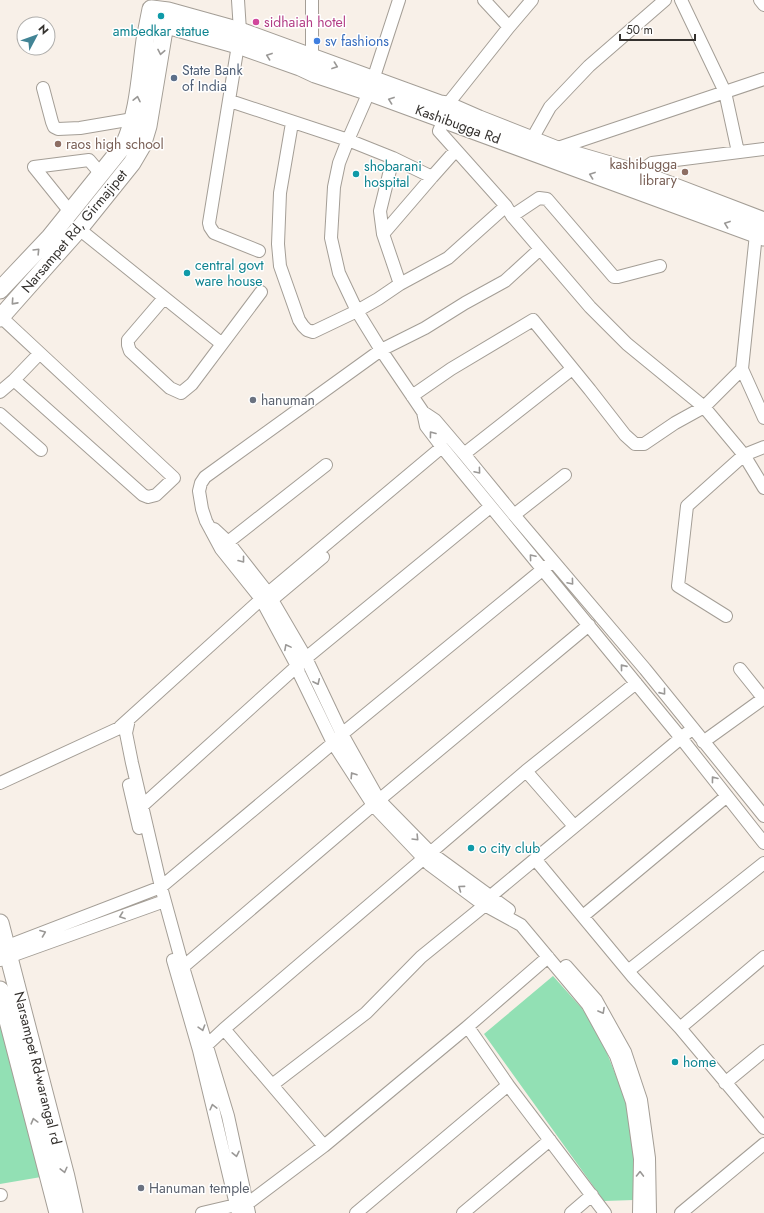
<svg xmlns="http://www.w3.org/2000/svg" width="764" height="1213" font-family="Jost,sans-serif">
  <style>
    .green { fill: #92e0b4 }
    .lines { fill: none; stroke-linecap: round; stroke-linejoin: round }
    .minor-casing { stroke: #a49e96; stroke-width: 14 }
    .secondary-casing { stroke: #a49e96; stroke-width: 19 }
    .minor { stroke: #fff; stroke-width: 12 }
    .secondary { stroke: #fff; stroke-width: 17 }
    .oneway { stroke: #9a9896 }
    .culture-dot { fill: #0f9aa8; stroke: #fff; stroke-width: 1.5 }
    .hotel-dot { fill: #d1479c; stroke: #fff; stroke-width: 1.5 }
    .shop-dot { fill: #3f7fe0; stroke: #fff; stroke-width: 1.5 }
    .service-dot { fill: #5c6f8a; stroke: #fff; stroke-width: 1.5 }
    .education-dot { fill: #8d6e63; stroke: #fff; stroke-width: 1.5 }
    .worship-dot { fill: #6b7280; stroke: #fff; stroke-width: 1.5 }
    .labels { text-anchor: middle; stroke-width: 3; stroke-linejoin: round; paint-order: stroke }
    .hotel-label { font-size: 14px; fill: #b23c85; stroke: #fff; text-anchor: start }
    .culture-label { font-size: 14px; fill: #0d838f; stroke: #fff; text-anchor: start }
    .shop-label { font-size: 14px; fill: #366cbe; stroke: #fff; text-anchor: start }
    .service-label { font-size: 14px; fill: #4e5e75; stroke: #fff; text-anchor: start }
    .street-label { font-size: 14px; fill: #34312e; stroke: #fff }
    .education-label { font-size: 14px; fill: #785e54; stroke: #fff; text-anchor: start }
    .worship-label { font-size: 14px; fill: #5b616d; stroke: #fff; text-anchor: start }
  </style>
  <rect width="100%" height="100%" fill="#f8f0e8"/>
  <path class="green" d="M553,976L595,1023L628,1106L635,1156L634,1200L604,1201L484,1034Z
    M0,1020L41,1177L0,1184Z"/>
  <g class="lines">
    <g class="minor-casing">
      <path id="minor" d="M238,0L240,31L238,45L209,223L210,227L214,233L259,251
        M399,0L369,92L348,140L339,163L334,187L331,238L339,273L357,311L381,350L423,412L435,420L464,454L514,515L645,669L764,816
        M484,0L509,27
        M681,0L725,92L738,152
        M760,0L764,5
        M312,57V0
        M43,88L52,122L54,127L58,129L80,128L133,119
        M230,101L348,140L393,158L432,177L456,150
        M447,105L509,27L532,0
        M442,113L444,119L439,131L506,206L512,216L590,307L627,344L704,407L744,455L764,488
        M292,123L280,193L278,244L280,266L299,320L303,326L307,330L313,332L357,311L378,299L400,284L448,258L506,206
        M532,139L550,107L589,66L665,0
        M555,149L764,79
        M393,158L380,211L383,234L400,284
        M34,167L89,160L101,174
        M34,167L71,213
        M638,179L645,168L652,163L764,149
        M512,216L539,198L547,199L614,277H618L660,266
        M79,229L222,344
        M383,234L432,177
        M540,249L505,281L465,303L425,328L381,350L205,477L201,483L199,491L202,509L206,521L221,549L261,599L297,666L299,673L333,743L373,805L430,865L481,903L521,925L588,1005L616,1056L632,1102L640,1159L639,1213
        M164,298L128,340V345L130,351L170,388L181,393L192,384L261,292
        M1,317L174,478L156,495L148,497L143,495L14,380
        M742,369L764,418
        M0,392L14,380L39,354
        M412,396L451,369L533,320L590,390L625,435L635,444H644L675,423L704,407L742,369L756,234
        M423,412L426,426L442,447L681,738L764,843
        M0,414L41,450
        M464,454L572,369
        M514,515L565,475
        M214,529L228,542L268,593L306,658L342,734L379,800L431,853L509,910
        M228,542L326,465
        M267,604L323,557
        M726,616L678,586L687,506L744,455L764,447
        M740,669L764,699
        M120,727L268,593L442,447
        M703,742L764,698
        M526,771L574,826
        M0,783L128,724L126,733L132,763L161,887L183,967L228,1116L249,1213
        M129,785L139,828
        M142,806L306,658L490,507
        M535,859L633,977L680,1028L764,1128
        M486,900L687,733
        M583,916L727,796
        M0,949L161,887L333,743L342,734L553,561
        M0,960L159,903
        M173,960L199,1050L238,1213
        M566,966L596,1000L625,1052L641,1100L649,1158L650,1213
        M183,967L373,805L589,625
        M628,971L764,863
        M680,1028L764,957
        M224,1029L324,1146
        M472,1033L508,1085L605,1213
        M207,1045L224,1029L526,771L636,683
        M725,1083L764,1051
        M272,1085L366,1013L421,957L485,905
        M0,1195H1
        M202,1213L236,1205L247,1204L324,1146L466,1028L548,957
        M356,1213L508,1085
        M463,1213L550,1140
        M571,1213L592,1195
        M681,1213L764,1144"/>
    </g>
    <g class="secondary-casing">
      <path id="secondary" d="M152,9L168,11L240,31L440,104L447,105L479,119L555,149L641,174L764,221
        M149,20L238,45L300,67L315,74L369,92L764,237
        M0,290L50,237L124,145C139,112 140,75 145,40C147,29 149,19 151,9
        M0,318L79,229L132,163L142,146L148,126L167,12
        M0,923L66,1177L74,1213
        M0,990L58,1213"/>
    </g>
    <use href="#minor" class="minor"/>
    <use href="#secondary" class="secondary"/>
  </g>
  <defs><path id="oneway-chevron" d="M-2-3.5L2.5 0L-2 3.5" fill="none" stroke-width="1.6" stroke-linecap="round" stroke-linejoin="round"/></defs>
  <g class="oneway">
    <use href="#oneway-chevron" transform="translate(161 52) rotate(101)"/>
    <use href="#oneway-chevron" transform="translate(269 56) rotate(-160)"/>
    <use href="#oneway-chevron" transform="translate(335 66) rotate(20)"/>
    <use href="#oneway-chevron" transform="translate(137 99) rotate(-78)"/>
    <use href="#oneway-chevron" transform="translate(391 100) rotate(-160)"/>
    <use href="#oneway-chevron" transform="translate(592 175) rotate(-160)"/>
    <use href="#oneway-chevron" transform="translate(727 224) rotate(-160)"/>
    <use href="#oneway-chevron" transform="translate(37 251) rotate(-46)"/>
    <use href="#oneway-chevron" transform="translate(14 302) rotate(132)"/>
    <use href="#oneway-chevron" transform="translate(432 434) rotate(-127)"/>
    <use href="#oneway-chevron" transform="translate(478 471) rotate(50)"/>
    <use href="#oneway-chevron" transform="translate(532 557) rotate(-130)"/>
    <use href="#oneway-chevron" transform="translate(242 560) rotate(52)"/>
    <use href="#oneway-chevron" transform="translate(571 582) rotate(50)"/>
    <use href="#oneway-chevron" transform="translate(287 647) rotate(-118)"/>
    <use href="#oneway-chevron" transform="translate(623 667) rotate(-129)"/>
    <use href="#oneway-chevron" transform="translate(317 682) rotate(65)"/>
    <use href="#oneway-chevron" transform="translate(663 692) rotate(51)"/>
    <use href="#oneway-chevron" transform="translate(353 775) rotate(-123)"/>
    <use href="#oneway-chevron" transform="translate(714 779) rotate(-128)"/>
    <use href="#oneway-chevron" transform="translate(416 838) rotate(46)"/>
    <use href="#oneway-chevron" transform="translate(461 888) rotate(-144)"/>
    <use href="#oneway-chevron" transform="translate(122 916) rotate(160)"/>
    <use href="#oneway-chevron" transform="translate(43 933) rotate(-21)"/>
    <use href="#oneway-chevron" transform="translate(602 1011) rotate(61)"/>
    <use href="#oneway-chevron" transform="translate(202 1028) rotate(73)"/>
    <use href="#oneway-chevron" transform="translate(213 1107) rotate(-104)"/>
    <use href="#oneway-chevron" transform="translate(34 1121) rotate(-105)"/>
    <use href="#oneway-chevron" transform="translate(236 1154) rotate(78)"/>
    <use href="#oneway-chevron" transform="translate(64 1170) rotate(76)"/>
    <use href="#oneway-chevron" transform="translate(640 1174) rotate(-89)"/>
  </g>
  <g class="culture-dot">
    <circle cx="161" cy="16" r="4"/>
    <circle cx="356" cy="174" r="4"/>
    <circle cx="187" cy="273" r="4"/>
    <circle cx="471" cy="848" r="4"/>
    <circle cx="675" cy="1062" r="4"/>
  </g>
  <circle class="hotel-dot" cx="256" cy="22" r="4"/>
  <circle class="shop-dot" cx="317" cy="41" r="4"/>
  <circle class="service-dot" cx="174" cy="78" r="4"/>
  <g class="education-dot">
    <circle cx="58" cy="144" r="4"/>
    <circle cx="685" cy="172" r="4"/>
  </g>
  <g class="worship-dot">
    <circle cx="253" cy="400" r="4"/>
    <circle cx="141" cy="1188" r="4"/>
  </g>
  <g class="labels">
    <g class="hotel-label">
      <text x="264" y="27">sidhaiah hotel</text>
    </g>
    <g class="culture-label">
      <text x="161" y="36" text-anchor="middle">ambedkar statue</text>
      <text x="364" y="171">shobarani<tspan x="364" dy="16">hospital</tspan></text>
      <text x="195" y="270">central govt<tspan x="195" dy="16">ware house</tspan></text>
      <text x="479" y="853">o city club</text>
      <text x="683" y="1067">home</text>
    </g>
    <g class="shop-label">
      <text x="325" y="46">sv fashions</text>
    </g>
    <g class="service-label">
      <text x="182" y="75">State Bank<tspan x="182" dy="16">of India</tspan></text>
    </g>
    <g class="street-label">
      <text transform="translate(458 124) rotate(20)" y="5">Kashibugga Rd</text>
      <text transform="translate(74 231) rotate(-50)" y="5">Narsampet Rd, Girmajipet</text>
      <text transform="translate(38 1068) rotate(76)" y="5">Narsampet Rd-warangal rd</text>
    </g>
    <g class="education-label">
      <text x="66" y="149">raos high school</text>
      <text x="677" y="169" text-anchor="end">kashibugga<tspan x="677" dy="16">library</tspan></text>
    </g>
    <g class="worship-label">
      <text x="261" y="405">hanuman</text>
      <text x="149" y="1193">Hanuman temple</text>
    </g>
  </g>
  <g transform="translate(36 36) rotate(49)"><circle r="19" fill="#ffffff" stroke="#aeadab"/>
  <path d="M0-3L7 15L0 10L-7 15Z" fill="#428495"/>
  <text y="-6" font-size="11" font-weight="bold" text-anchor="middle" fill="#34312e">N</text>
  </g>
  <path d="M620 34v6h75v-6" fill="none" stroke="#34312e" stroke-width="2"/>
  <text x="626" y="34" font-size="12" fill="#34312e" stroke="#ffffff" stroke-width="3" paint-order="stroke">50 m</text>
</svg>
